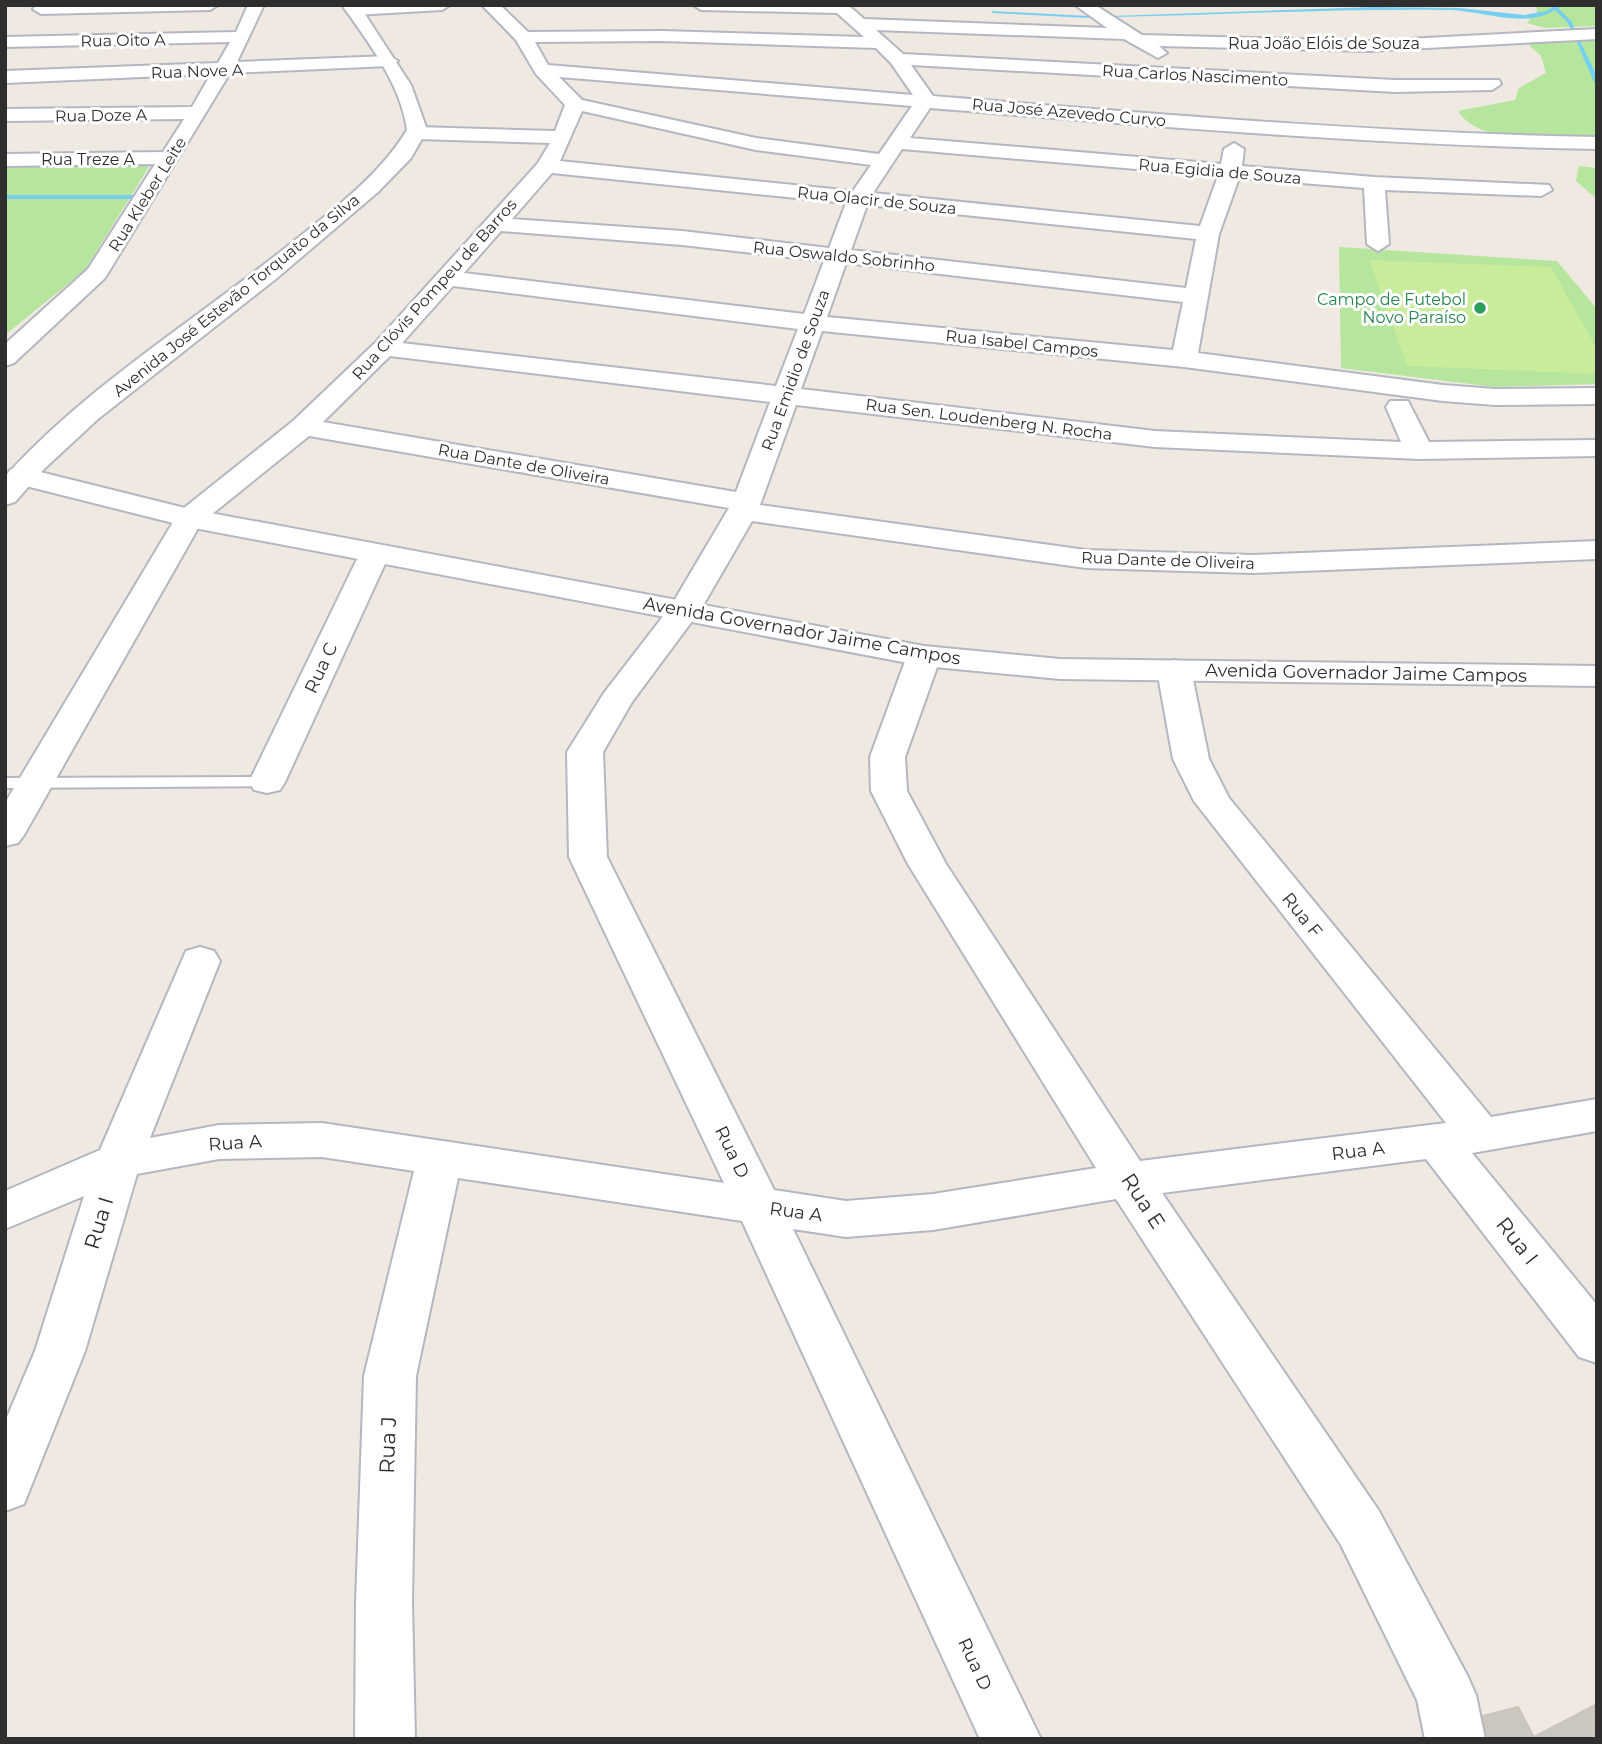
<svg xmlns="http://www.w3.org/2000/svg" width="1602" height="1744" font-family="Montserrat,sans-serif">
  <style>
    .green { fill: #b6e59e }
    .pitch { fill: #c9ec9a }
    .lines { fill: none; stroke-linecap: round; stroke-linejoin: round }
    .stream { fill: #75cff0; fill-rule: evenodd }
    .building { fill: #cbc7bf; stroke: #cbc5ba; stroke-width: 2 }
    .service-casing { stroke: #b4b7c1; stroke-width: 4 }
    .minor-casing { stroke: #b4b7c1; stroke-width: 4 }
    .tertiary-casing { stroke: #b4b7c1; stroke-width: 4 }
    .secondary-casing { stroke: #b4b7c1; stroke-width: 4 }
    .service { fill: #fff; fill-rule: evenodd }
    .minor { fill: #fff; fill-rule: evenodd }
    .tertiary { fill: #fff; fill-rule: evenodd }
    .secondary { fill: #fff; fill-rule: evenodd }
    .leisure-dot { fill: #2e9e5b; stroke: #fff; stroke-width: 2.5 }
    .labels { text-anchor: middle; stroke-width: 6; stroke-linejoin: round; paint-order: stroke }
    .far-street-label { font-size: 16px; fill: #2e2e2e; stroke: #fff }
    .far-leisure-label { font-size: 16px; fill: #27864d; stroke: #fff; text-anchor: end }
    .street-label { font-size: 18px; fill: #2e2e2e; stroke: #fff }
    .near-street-label { font-size: 21px; fill: #2e2e2e; stroke: #fff }
  </style>
  <rect width="100%" height="100%" fill="#efe9e1"/>
  <path class="green" d="M1536,5H1597V26L1545,28L1527,23L1537,11Z
    M1597,36V138C1557,137 1482,148 1458,111L1515,100L1519,88L1546,73L1541,56L1529,45L1541,39Z
    M5,164L150,165L85,270L5,335Z
    M1579,166L1597,168V199L1576,181Z
    M1339,247L1557,261L1597,309V384L1495,387L1341,368Z"/>
  <path class="pitch" d="M1369,260L1551,267L1597,349V374L1407,366Z"/>
  <g class="lines">
    <path class="stream" d="M1555,5H1561L1558,8L1572,22L1576,33H1572L1568,23L1555,10C1525,29 1483,11 1450,10C1338,8 1225,15 1113,17L1111,16L1374,7L1460,8L1524,15L1547,11Z
      M991,11L1089,16L1091,17L1089,18L993,13Z
      M1575,38L1579,39L1597,76V83L1594,82Z
      M5,195H139L142,197L139,199H5Z"/>
  </g>
  <path class="building" d="M1597,1704V1739H1488L1483,1716L1518,1707L1534,1737Z"/>
  <g class="lines">
    <g class="service-casing">
      <path id="service" d="M267,777L276,782L273,786L5,788V778Z"/>
    </g>
    <g class="minor-casing">
      <path id="minor" d="M36,5H218L210,10L41,14L33,9Z
        M248,5H264L237,62L389,56L398,61L389,66L230,73L105,278L14,363L5,366V344L88,269L155,164L5,166V154L163,152L184,119L5,121V109L192,107L211,74L5,83V71L218,63L230,42L5,47V37L236,32Z
        M354,5H450L442,10L355,15L347,10Z
        M482,5H500L528,32L662,31L864,37L837,13L701,10L693,5H848L864,19L1107,28L1075,5H1095L1142,35L1369,41L1597,29V39L1369,51L1159,46L1167,53L1158,58L1124,39L876,30L903,54L1395,80H1499L1501,84L1492,90L1395,92L911,65L933,96C1154,114 1375,133 1597,137V149C1374,145 1152,126 930,108L910,138L1221,164L1224,149L1234,143L1244,149L1242,166L1374,177L1549,185L1552,190L1541,196L1385,190L1389,244L1378,251L1367,244L1364,188L1239,178L1219,234L1198,353L1443,385L1495,389L1597,388V404L1495,405L1443,401L1184,367L822,331L801,389L1155,431L1401,442L1386,407L1390,401H1408L1429,442L1597,440V456L1419,459L1155,447L796,405L760,505L1086,550L1252,555L1597,541V559L1252,573L1086,568L752,521L701,609L632,702L603,752L607,857L774,1190L846,1201L933,1194L1096,1168L908,864L871,791L870,757L907,656L912,649L924,646L936,649L941,656L905,757L907,791L946,864L1140,1161L1446,1123L1194,801L1173,759L1157,670L1162,663L1174,660L1186,663L1191,670L1209,759L1229,798L1491,1117L1597,1099V1131L1472,1153L1597,1305V1363L1579,1357L1426,1159L1162,1193L1379,1511L1467,1675L1476,1695L1485,1739H1425L1417,1700L1341,1545L1116,1199L933,1230L846,1237L793,1229L1041,1739H980L742,1221L458,1178L416,1376L412,1602L415,1739H355L356,1602L364,1376L414,1171L322,1157L219,1159L137,1174L85,1351L24,1504L5,1511V1422L35,1351L84,1196L5,1229V1191L100,1150L186,951L200,947L214,951L220,961L150,1138L219,1125L322,1123L724,1183L569,857L567,752L604,693L671,606L729,508L309,436L201,523L24,835L18,843L5,846V803L179,512L293,421L375,343L538,163L550,143L417,139L407,133L417,127L555,131L565,105L536,74L516,40ZM662,41L876,48L891,63L913,95L548,65L535,42ZM559,77L912,106L879,154L756,138L582,100ZM582,111L756,150L871,165L853,191L560,161ZM902,149L1218,176L1200,226L873,193ZM552,173L846,203L829,248L682,231L512,219ZM867,205L1196,239L1186,288L851,250ZM501,231L682,245L824,261L804,314L464,273ZM846,263L1183,302L1173,350L827,317ZM453,286L798,329L776,386L402,343ZM390,356L770,402L736,492L323,422Z
        M374,546L385,549L389,555L285,782L280,790L267,793L254,790L249,782L359,555L363,549Z"/>
    </g>
    <g class="tertiary-casing">
      <path id="tertiary" d="M20,467L189,509L924,646L1060,659L1597,666V686L1060,679L924,666L189,527L10,482L6,476L10,470Z"/>
    </g>
    <g class="secondary-casing">
      <path id="secondary" d="M342,5H359L411,85L427,130L411,158L378,192L277,278L98,419L44,469L15,502L5,505V477C85,387 200,317 294,241C334,209 380,175 407,130C401,84 368,42 342,5Z"/>
    </g>
    <use href="#service" class="service"/>
    <use href="#minor" class="minor"/>
    <use href="#tertiary" class="tertiary"/>
    <use href="#secondary" class="secondary"/>
  </g>
  <circle class="leisure-dot" cx="1480" cy="308" r="7"/>
  <g class="labels">
    <g class="far-street-label">
      <text transform="translate(123 40) rotate(-1)" y="6">Rua Oito A</text>
      <text x="1324" y="49">Rua João Elóis de Souza</text>
      <text transform="translate(197 71) rotate(-2)" y="6">Rua Nove A</text>
      <text transform="translate(1195 75) rotate(3)" y="6">Rua Carlos Nascimento</text>
      <text transform="translate(1069 112) rotate(5)" y="6">Rua José Azevedo Curvo</text>
      <text transform="translate(101 115) rotate(-1)" y="6">Rua Doze A</text>
      <text x="88" y="165">Rua Treze A</text>
      <text transform="translate(1220 171) rotate(5)" y="6">Rua Egidia de Souza</text>
      <text transform="translate(147 194) rotate(-58)" y="6">Rua Kleber Leite</text>
      <text transform="translate(877 200) rotate(6)" y="6">Rua Olacir de Souza</text>
      <text transform="translate(844 256) rotate(6)" y="6">Rua Oswaldo Sobrinho</text>
      <text transform="translate(434 289) rotate(-48)" y="6">Rua Clóvis Pompeu de Barros</text>
      <text transform="translate(236 295) rotate(-39)" y="6">Avenida José Estevão Torquato da Silva</text>
      <text transform="translate(1022 343) rotate(6)" y="6">Rua Isabel Campos</text>
      <text transform="translate(795 370) rotate(-70)" y="6">Rua Emidio de Souza</text>
      <text transform="translate(989 419) rotate(7)" y="6">Rua Sen. Loudenberg N. Rocha</text>
      <text transform="translate(524 464) rotate(10)" y="6">Rua Dante de Oliveira</text>
      <text transform="translate(1168 560) rotate(2)" y="6">Rua Dante de Oliveira</text>
    </g>
    <g class="far-leisure-label">
      <text x="1466" y="305">Campo de Futebol<tspan x="1466" dy="18">Novo Paraíso</tspan></text>
    </g>
    <g class="street-label">
      <text transform="translate(802 631) rotate(10)" y="6">Avenida Governador Jaime Campos</text>
      <text transform="translate(321 668) rotate(-65)" y="6">Rua C</text>
      <text transform="translate(1366 673) rotate(1)" y="6">Avenida Governador Jaime Campos</text>
      <text transform="translate(1302 915) rotate(51)" y="6">Rua F</text>
      <text transform="translate(235 1143) rotate(-4)" y="6">Rua A</text>
      <text transform="translate(1358 1151) rotate(-7)" y="6">Rua A</text>
      <text transform="translate(732 1152) rotate(64)" y="6">Rua D</text>
      <text transform="translate(796 1212) rotate(8)" y="6">Rua A</text>
      <text transform="translate(975 1664) rotate(65)" y="6">Rua D</text>
    </g>
    <g class="near-street-label">
      <text transform="translate(1143 1201) rotate(57)" y="7">Rua E</text>
      <text transform="translate(99 1223) rotate(-73)" y="7">Rua I</text>
      <text transform="translate(1517 1241) rotate(52)" y="7">Rua I</text>
      <text transform="translate(388 1445) rotate(-88)" y="7">Rua J</text>
    </g>
  </g>
  <rect width="1602" height="1744" fill="none" stroke="#2e2e2e" stroke-width="14"/>
</svg>
